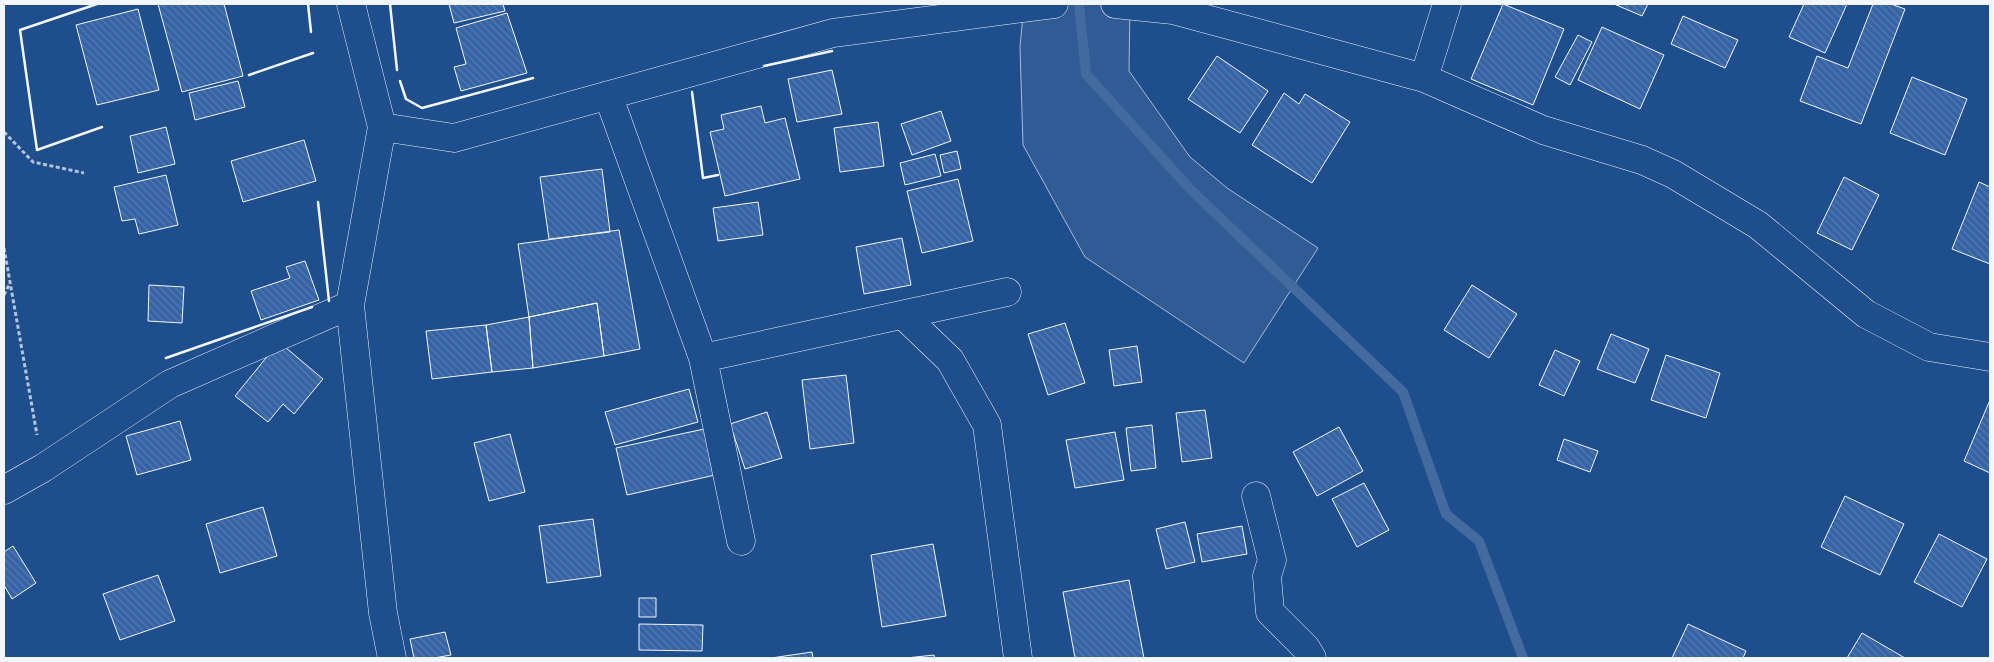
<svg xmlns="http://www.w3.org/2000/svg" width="1994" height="662" font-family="Commissioner,sans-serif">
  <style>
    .built { fill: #305b95; stroke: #a8bbd7 }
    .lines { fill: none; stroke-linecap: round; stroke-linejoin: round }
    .stream { stroke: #446ba0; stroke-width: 10 }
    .building { fill: url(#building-back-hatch); stroke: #f2f6ff }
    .minor-casing { stroke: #f2f6ff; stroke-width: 29 }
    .path { stroke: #b3c4dc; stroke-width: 3; stroke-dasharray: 4 2.5; stroke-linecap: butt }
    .minor { stroke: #1f4e8c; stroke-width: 28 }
    .wall { stroke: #f2f6ff; stroke-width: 2.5 }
  </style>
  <defs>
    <pattern id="building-back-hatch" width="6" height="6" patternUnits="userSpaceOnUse" patternTransform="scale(1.25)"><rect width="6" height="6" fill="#3563a3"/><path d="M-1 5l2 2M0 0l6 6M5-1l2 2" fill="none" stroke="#537ab1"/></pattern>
  </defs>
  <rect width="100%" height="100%" fill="#1f4e8c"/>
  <path class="built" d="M1024,4H1130L1129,71L1190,157L1227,188L1318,248L1244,363L1085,257L1023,145L1020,47Z"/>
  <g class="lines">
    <path class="stream" d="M1079,4L1086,74L1191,190L1403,392L1446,514L1479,541L1523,658"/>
  </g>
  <path class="building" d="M158,4H224L243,76L182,92Z
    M449,4H503L505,11L454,23Z
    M1503,4L1564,29L1533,105L1471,79Z
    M1614,4H1648L1642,16Z
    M1804,4H1847L1825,53L1789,37Z
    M1873,4H1891L1905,9L1861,124L1800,101L1817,56L1848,68Z
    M138,9L159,90L97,105L76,25Z
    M507,13L527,73L461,91L454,67L466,64L456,28Z
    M1683,16L1738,40L1725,68L1671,44Z
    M1602,27L1664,55L1640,109L1578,80Z
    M1578,35L1592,42L1570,85L1555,77Z
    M1217,56L1268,91L1240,133L1188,99Z
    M832,70L842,114L797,122L788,79Z
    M1912,77L1967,99L1945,155L1890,133Z
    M238,81L245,107L195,120L189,93Z
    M1284,93L1299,104L1305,94L1350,122L1312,183L1252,145Z
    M761,106L765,123L785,118L800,179L725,196L710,132L724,129L721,115Z
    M941,111L951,141L912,155L901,124Z
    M878,122L884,166L840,172L834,128Z
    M166,127L175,164L138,173L130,136Z
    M304,140L316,181L243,202L231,161Z
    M957,151L961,169L944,173L940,155Z
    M935,154L941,176L905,185L900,163Z
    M602,169L610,232L549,239L540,177Z
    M166,175L178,225L139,234L135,219L122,221L114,187Z
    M1844,177L1879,195L1852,250L1817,233Z
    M958,179L973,241L922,253L907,191Z
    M1979,182L1990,187V264L1952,249Z
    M758,202L763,235L718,241L713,208Z
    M619,230L640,349L604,356L597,303L529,317L518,244Z
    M902,238L911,285L864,294L856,247Z
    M305,261L319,300L261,320L251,291L290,278L286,267Z
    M149,285L184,287L182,323L148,321Z
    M1472,285L1517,314L1489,358L1444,330Z
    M597,303L604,356L533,368L529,317Z
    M529,317L533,368L492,372L486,325Z
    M1065,323L1085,383L1048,395L1028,334Z
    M486,325L492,372L432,379L426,331Z
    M1611,334L1649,349L1635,383L1597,369Z
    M279,342L323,379L294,414L283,404L268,422L235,396Z
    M1137,346L1142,382L1114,386L1109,350Z
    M1555,350L1580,361L1564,396L1539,385Z
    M1666,355L1720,373L1706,418L1651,400Z
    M846,375L854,443L810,449L802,380Z
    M689,389L698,422L615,445L605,412Z
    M1990,400V473L1964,461Z
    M1205,410L1212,458L1182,462L1176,413Z
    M767,412L782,458L745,469L730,424Z
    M180,421L191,460L137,475L126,436Z
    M1152,425L1156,468L1131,471L1126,428Z
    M1339,427L1363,471L1317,496L1293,452Z
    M704,429L715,475L627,495L616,448Z
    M1115,432L1124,480L1075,488L1066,440Z
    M510,434L525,492L489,501L474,443Z
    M1564,439L1598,451L1590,472L1557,460Z
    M1364,483L1389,530L1357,547L1332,499Z
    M1845,496L1904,524L1880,575L1821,547Z
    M263,507L277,556L220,573L206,524Z
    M593,519L601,576L547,583L539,526Z
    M1185,522L1195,562L1166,569L1156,529Z
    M1242,526L1247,554L1202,562L1197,534Z
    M1939,534L1987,559L1962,607L1914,582Z
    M933,544L946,616L882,627L871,555Z
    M13,546L36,583L12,599L4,585V552Z
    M158,575L175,621L120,640L103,594Z
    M1129,580L1144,658H1075L1063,592Z
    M639,598H656V617H639Z
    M639,624L703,625L702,651L639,650Z
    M1688,624L1746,651L1743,658H1672Z
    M445,632L451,655L434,658H414L410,639Z
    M1862,633L1905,658H1847Z
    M812,652L813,658H771Z
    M934,655L935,658H906Z"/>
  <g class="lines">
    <g class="minor-casing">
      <path id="minor" d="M351,4L382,127L350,305L383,613L392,658
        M1115,4L1173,10L1424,78L1543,130L1642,160L1673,174L1758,225L1866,314L1929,347L1990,357
        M1424,78L1447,4
        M608,95L703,358L1007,292
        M382,127L454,138L833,33L1054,4
        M903,315L950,360L987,425L1018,658
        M703,358L741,541
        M4,490L43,468L170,384L350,305
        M1256,496L1272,560L1267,576L1270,612L1306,648L1312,658"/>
    </g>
    <path class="path" d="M4,132L33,162L84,173
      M4,248L37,435
      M4,295L10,283"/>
    <use href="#minor" class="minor"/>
    <path class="wall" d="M97,4L20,30L37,150L102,127
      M308,4L311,32
      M390,4L397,70
      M764,66L832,51
      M249,75L313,53
      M400,81L406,99L422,108L533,78
      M692,92L703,178L718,175
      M318,202L329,301
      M166,358L312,307"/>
  </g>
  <rect width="1994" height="662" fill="none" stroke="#f2f6ff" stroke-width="10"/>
</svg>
